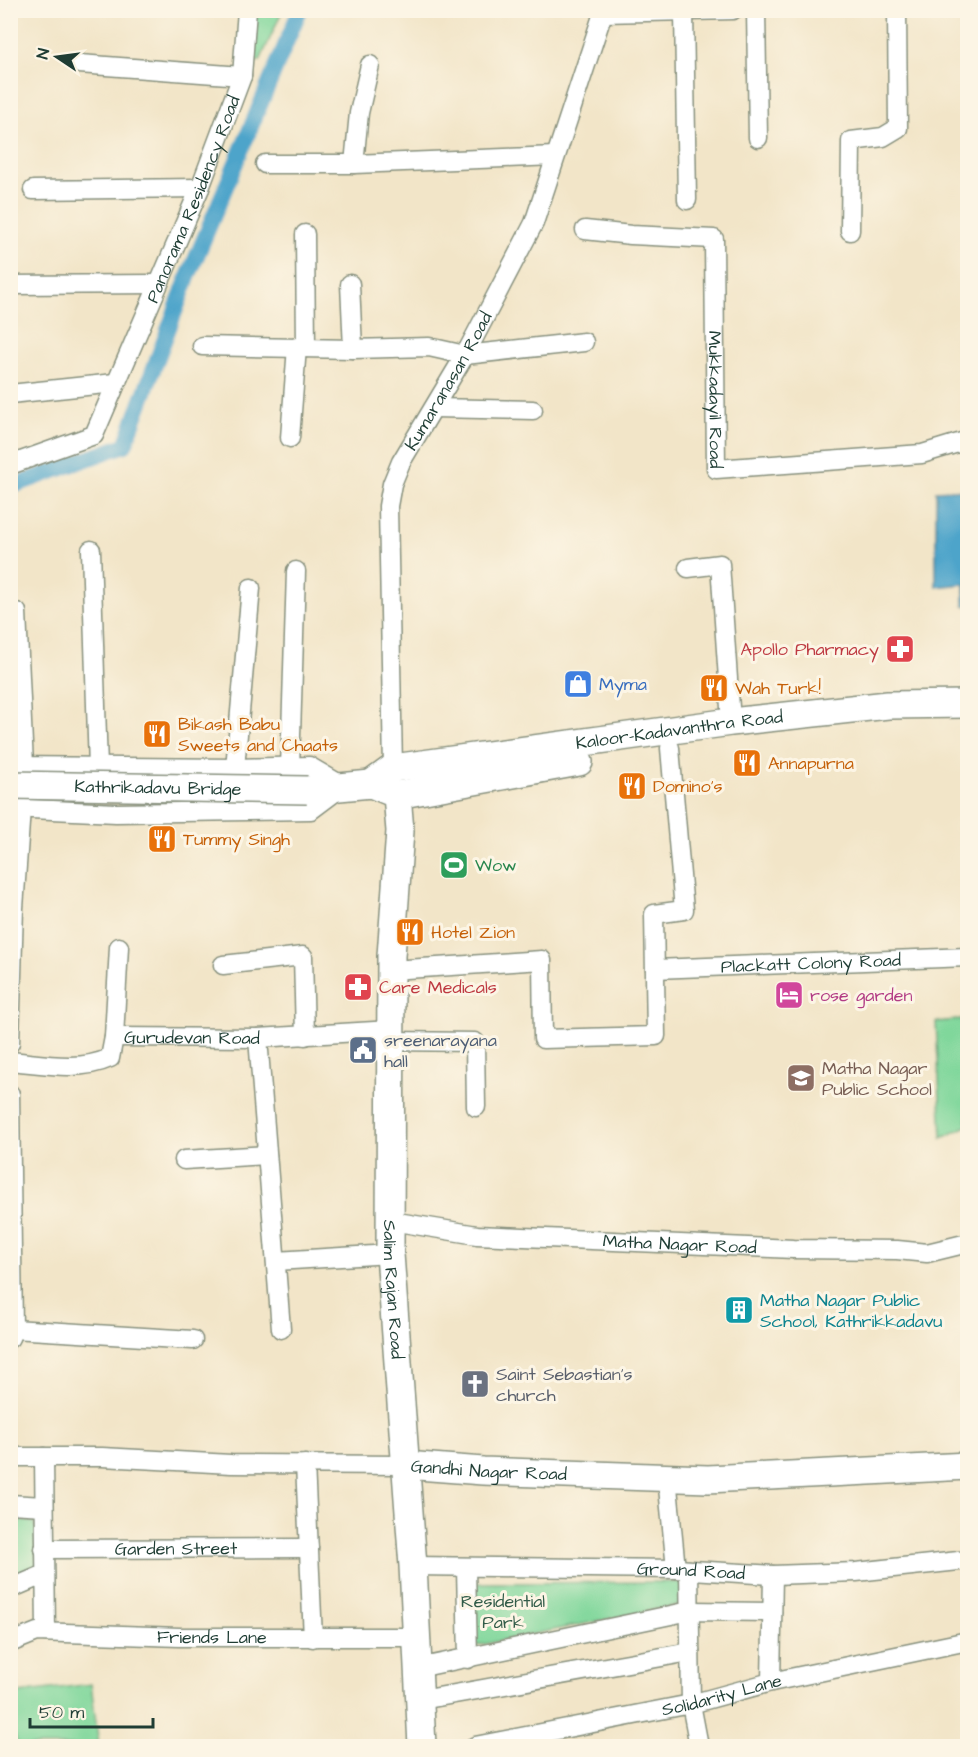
<svg xmlns="http://www.w3.org/2000/svg" width="978" height="1757" font-family="'Architects Daughter',sans-serif">
  <style>
    .green { fill: #80d79b; stroke: #508a68; stroke-width: 1.5 }
    .water { fill: #4da4ca; stroke: #36707f; stroke-width: 1.5 }
    .lines { fill: none; stroke-linecap: round; stroke-linejoin: round }
    .canal { stroke: #4da4ca; stroke-width: 16 }
    .street-casing { stroke: #88917e; stroke-width: 21 }
    .secondary-casing { stroke: #88917e; stroke-width: 30 }
    .street { stroke: #fff; stroke-width: 18 }
    .secondary { stroke: #fff; stroke-width: 27 }
    .secondary-bridge-casing { stroke: #88917e; stroke-width: 30; stroke-linecap: butt }
    .secondary-bridge { stroke: #fff; stroke-width: 27 }
    .labels { text-anchor: middle; stroke-width: 6; stroke-linejoin: round; paint-order: stroke }
    .street-label { font-size: 18px; fill: #1f3d34; stroke: #fcf5e5 }
    .health-label { font-size: 18px; fill: #be3a42; stroke: #fcf5e5; text-anchor: end }
    .shop-label { font-size: 18px; fill: #366cbe; stroke: #fcf5e5; text-anchor: start }
    .food-label { font-size: 18px; fill: #c56008; stroke: #fcf5e5; text-anchor: start }
    .leisure-label { font-size: 18px; fill: #27864d; stroke: #fcf5e5; text-anchor: start }
    .hotel-label { font-size: 18px; fill: #b23c85; stroke: #fcf5e5; text-anchor: start }
    .service-label { font-size: 18px; fill: #4e5e75; stroke: #fcf5e5; text-anchor: start }
    .education-label { font-size: 18px; fill: #785e54; stroke: #fcf5e5; text-anchor: start }
    .culture-label { font-size: 18px; fill: #0d838f; stroke: #fcf5e5; text-anchor: start }
    .worship-label { font-size: 18px; fill: #5b616d; stroke: #fcf5e5; text-anchor: start }
    .park-label { font-size: 18px; fill: #325c49; stroke: #fcf5e5 }
  </style>
  <rect width="100%" height="100%" fill="#fcf5e5"/>
  <filter id="ink" filterUnits="userSpaceOnUse"><feTurbulence type="fractalNoise" baseFrequency=".0167" numOctaves="2"/><feDisplacementMap in="SourceGraphic" scale="12" xChannelSelector="R" yChannelSelector="G"/><feConvolveMatrix kernelMatrix="1 2 1 2 8 2 1 2 1" color-interpolation-filters="sRGB"/></filter>
  <filter id="wash" filterUnits="userSpaceOnUse"><feTurbulence type="fractalNoise" baseFrequency=".008" numOctaves="4" result="noise"/><feDisplacementMap in="SourceGraphic" scale="24" xChannelSelector="R" yChannelSelector="G"/><feGaussianBlur stdDeviation="1.35" result="paint"/><feColorMatrix in="noise" values="0 0 0 0 0 0 0 0 0 0 0 0 0 0 0 0 0 1.4 0 .05"/><feComposite in="paint" operator="in"/></filter>
  <g filter="url(#wash)">
    <rect width="100%" height="100%" fill="#f2e5c8"/>
    <path class="green" d="M254,11H282L260,61H250Z
      M967,1019V1126L942,1138L936,1022Z
      M10,1520L35,1522L39,1568L11,1577Z
      M683,1582V1604L475,1646L472,1583Z
      M91,1684L99,1746H19L11,1729V1694Z"/>
    <path class="water" d="M967,489L968,606H964V584L936,587V491Z"/>
    <g class="lines">
      <path class="canal" d="M10,487L125,445L188,277L300,10"/>
    </g>
  </g>
  <g filter="url(#ink)">
    <g class="lines">
      <g class="street-casing">
        <g id="street">
          <path d="M756,10L758,138"/>
          <path d="M684,12L687,200"/>
          <path d="M603,13L733,10"/>
          <path d="M79,64L242,76"/>
          <path d="M265,164H354L555,156"/>
          <path d="M354,164L359,113L370,65"/>
          <path d="M33,190L200,188"/>
          <path id="s1" d="M585,230L631,235L714,239L716,469L922,454L968,440"/>
          <path d="M850,231L851,141L883,137L898,128L897,10"/>
          <path d="M305,234L306,348"/>
          <path d="M350,284L353,349"/>
          <path d="M10,285L158,284"/>
          <path d="M202,346L353,349L429,347L465,355L584,342"/>
          <path d="M10,394L115,383"/>
          <path d="M434,408L533,410"/>
          <path d="M290,438L297,347"/>
          <path id="s2" d="M10,465L94,435L200,188L242,76L247,10"/>
          <path d="M91,550L98,768"/>
          <path d="M688,568L720,564L731,722"/>
          <path d="M10,766L235,768L309,766L343,786L311,810L116,813L10,808"/>
          <path d="M235,768L251,588"/>
          <path d="M290,768L296,571"/>
          <path id="s3" d="M393,768L388,506L392,484L401,462L465,355L534,223L604,10"/>
          <path d="M223,965L303,956L305,1036"/>
          <path id="s4" d="M655,969L968,957"/>
          <path d="M391,970L542,960L543,1039L656,1036L654,914L684,910L670,748"/>
          <path id="s5" d="M114,1037L258,1038L391,1030"/>
          <path d="M258,1038L281,1329"/>
          <path d="M390,1041L475,1042L476,1107"/>
          <path d="M10,1043L14,908L24,766L17,612"/>
          <path d="M10,1061C43,1064 79,1072 110,1058L114,1037L119,947"/>
          <path d="M10,1094L13,1329L10,1338"/>
          <path d="M184,1160L267,1155"/>
          <path id="s6" d="M391,1221L477,1235L793,1249L897,1250L927,1253L968,1243"/>
          <path d="M276,1261L390,1254"/>
          <path d="M13,1329L193,1340"/>
          <path d="M10,1457H102L231,1464L405,1465"/>
          <path d="M44,1457L46,1632"/>
          <path d="M305,1464L313,1638"/>
          <path d="M667,1477L676,1569"/>
          <path d="M10,1504L44,1506"/>
          <path id="s7" d="M44,1549L309,1548"/>
          <path id="s8" d="M413,1566L676,1569L773,1575L856,1572L968,1560"/>
          <path d="M466,1568L468,1659"/>
          <path d="M689,1570L691,1704L699,1746"/>
          <path d="M10,1589L45,1574"/>
          <path id="s9" d="M10,1643L37,1632L179,1637H416"/>
          <path d="M418,1668L690,1611L772,1612"/>
          <path d="M771,1682L773,1575"/>
          <path d="M421,1700L690,1652"/>
          <path id="s10" d="M475,1746L691,1704L771,1682L968,1641"/>
        </g>
      </g>
      <g class="secondary-casing">
        <g id="secondary">
          <path id="s11" d="M371,784L393,768L731,722L888,705L968,704"/>
          <path d="M307,790L371,784L388,791"/>
          <path id="s12" d="M397,795L400,831L391,956L390,1254L413,1566L422,1746"/>
          <path d="M397,795L579,762"/>
          <path id="s13" d="M405,1465L483,1471L708,1479L968,1466"/>
        </g>
      </g>
      <use href="#street" class="street"/>
      <use href="#secondary" class="secondary"/>
      <g class="secondary-bridge-casing">
        <g id="secondary-bridge">
          <path id="s14" d="M10,785L307,790"/>
        </g>
      </g>
      <use href="#secondary-bridge" class="secondary-bridge"/>
    </g>
  </g>
  <defs>
    <g id="pharmacy-square" transform="scale(1.5)"><rect x="-9" y="-9" width="18" height="18" rx="4" fill="#e0444e" stroke="#fcf5e5"/><path d="M-2-6h4v4h4v4h-4v4h-4v-4h-4v-4h4Z" fill="#fff"/></g>
    <g id="shop-square" transform="scale(1.5)"><rect x="-9" y="-9" width="18" height="18" rx="4" fill="#3f7fe0" stroke="#fcf5e5"/><path d="M-5-2.5h2.3a2.7 3.5 0 0 1 5.4 0H5L5.5 6h-11ZM-1.5-2.5h3a1.5 2.3 0 0 0-3 0Z" fill="#fff"/></g>
    <g id="restaurant-square" transform="scale(1.5)"><rect x="-9" y="-9" width="18" height="18" rx="4" fill="#e8710a" stroke="#fcf5e5"/><path d="M-5-6h1v4h1v-4h1v4h1v-4h1v5L-1.5 .5V6h-2V.5L-5-1ZM5-6V6H3V1.5H1.5Q1.5-4 5-6Z" fill="#fff"/></g>
    <g id="stadium-square" transform="scale(1.5)"><rect x="-9" y="-9" width="18" height="18" rx="4" fill="#2e9e5b" stroke="#fcf5e5"/><path d="M0-5a6.5 5 0 1 0 0 10a6.5 5 0 1 0 0-10ZM-3.5-1.8h7v3.6h-7Z" fill="#fff"/></g>
    <g id="hotel-square" transform="scale(1.5)"><rect x="-9" y="-9" width="18" height="18" rx="4" fill="#d1479c" stroke="#fcf5e5"/><path d="M-6-4.5h1.5V1H6V5H4.5V3h-9V5H-6ZM-4 0a1.8 1.8 0 1 1 3.6 0ZM.5 0V-2.5h3Q6-2.5 6 0Z" fill="#fff"/></g>
    <g id="civic-square" transform="scale(1.5)"><rect x="-9" y="-9" width="18" height="18" rx="4" fill="#5c6f8a" stroke="#fcf5e5"/><path d="M-.6-6.5H3V-4.5H.6V-3L4-1V1h2V6H-6V1h2V-1L-.6-3ZM-1.2 2.5V6h2.4V2.5Z" fill="#fff"/></g>
    <g id="school-square" transform="scale(1.5)"><rect x="-9" y="-9" width="18" height="18" rx="4" fill="#8d6e63" stroke="#fcf5e5"/><path d="M0-5L7-2L0 1L-7-2ZM-4 1L0 2.5L4 1V4Q0 6-4 4Z" fill="#fff"/></g>
    <g id="building-square" transform="scale(1.5)"><rect x="-9" y="-9" width="18" height="18" rx="4" fill="#0f9aa8" stroke="#fcf5e5"/><path d="M-4-6H4V6H1V3H-1V6H-4ZM-2.5-4.3h1.7v1.8h-1.7ZM.8-4.3h1.7v1.8H.8ZM-2.5-1h1.7V.8h-1.7ZM.8-1h1.7V.8H.8Z" fill="#fff"/></g>
    <g id="church-square" transform="scale(1.5)"><rect x="-9" y="-9" width="18" height="18" rx="4" fill="#6b7280" stroke="#fcf5e5"/><path d="M-1.2-6h2.4v3.5h3.3v2.4h-3.3V6h-2.4V-.1h-3.3v-2.4h3.3Z" fill="#fff"/></g>
  </defs>
  <g fill-rule="evenodd">
    <use href="#pharmacy-square" x="900" y="649"/>
    <use href="#shop-square" x="578" y="684"/>
    <use href="#restaurant-square" x="714" y="688"/>
    <use href="#restaurant-square" x="157" y="734"/>
    <use href="#restaurant-square" x="747" y="763"/>
    <use href="#restaurant-square" x="632" y="786"/>
    <use href="#restaurant-square" x="162" y="839"/>
    <use href="#stadium-square" x="454" y="865"/>
    <use href="#restaurant-square" x="410" y="932"/>
    <use href="#pharmacy-square" x="358" y="987"/>
    <use href="#hotel-square" x="789" y="995"/>
    <use href="#civic-square" x="363" y="1050"/>
    <use href="#school-square" x="801" y="1078"/>
    <use href="#building-square" x="739" y="1310"/>
    <use href="#church-square" x="475" y="1384"/>
  </g>
  <g class="labels">
    <g class="street-label">
      <text dy="6" stroke="none"><textPath href="#s2" startOffset="345">Panorama Residency Road</textPath></text>
      <text dy="6" stroke="none"><textPath href="#s3" startOffset="402">Kumaranasan Road</textPath></text>
      <text dy="6" stroke="none"><textPath href="#s1" startOffset="290">Mukkadayil Road</textPath></text>
      <text dy="6" stroke="none"><textPath href="#s11" startOffset="316">Kaloor-Kadavanthra Road</textPath></text>
      <text dy="6" stroke="none"><textPath href="#s14" startOffset="148">Kathrikadavu Bridge</textPath></text>
      <text dy="6" stroke="none"><textPath href="#s4" startOffset="156">Plackatt Colony Road</textPath></text>
      <text dy="6" stroke="none"><textPath href="#s5" startOffset="78">Gurudevan Road</textPath></text>
      <text dy="6" stroke="none"><textPath href="#s6" startOffset="290">Matha Nagar Road</textPath></text>
      <text dy="6" stroke="none"><textPath href="#s12" startOffset="495">Salim Rajan Road</textPath></text>
      <text dy="6" stroke="none"><textPath href="#s13" startOffset="84">Gandhi Nagar Road</textPath></text>
      <text dy="6" stroke="none"><textPath href="#s7" startOffset="132">Garden Street</textPath></text>
      <text dy="6" stroke="none"><textPath href="#s8" startOffset="278">Ground Road</textPath></text>
      <text dy="6" stroke="none"><textPath href="#s9" startOffset="204">Friends Lane</textPath></text>
      <text dy="6" stroke="none"><textPath href="#s10" startOffset="252">Solidarity Lane</textPath></text>
    </g>
    <g class="health-label">
      <text x="879" y="655">Apollo Pharmacy</text>
      <text x="379" y="993" text-anchor="start">Care Medicals</text>
    </g>
    <g class="shop-label">
      <text x="599" y="690">Myma</text>
    </g>
    <g class="food-label">
      <text x="735" y="694">Wah Turk!</text>
      <text x="178" y="730">Bikash Babu<tspan x="178" dy="21">Sweets and Chaats</tspan></text>
      <text x="768" y="769">Annapurna</text>
      <text x="653" y="792">Domino's</text>
      <text x="183" y="845">Tummy Singh</text>
      <text x="431" y="938">Hotel Zion</text>
    </g>
    <g class="leisure-label">
      <text x="475" y="871">Wow</text>
    </g>
    <g class="hotel-label">
      <text x="810" y="1001">rose garden</text>
    </g>
    <g class="service-label">
      <text x="384" y="1046">sreenarayana<tspan x="384" dy="21">hall</tspan></text>
    </g>
    <g class="education-label">
      <text x="822" y="1074">Matha Nagar<tspan x="822" dy="21">Public School</tspan></text>
    </g>
    <g class="culture-label">
      <text x="760" y="1306">Matha Nagar Public<tspan x="760" dy="21">School, Kathrikkadavu</tspan></text>
    </g>
    <g class="worship-label">
      <text x="496" y="1380">Saint Sebastian's<tspan x="496" dy="21">church</tspan></text>
    </g>
    <g class="park-label">
      <text x="503" y="1607">Residential<tspan x="503" dy="21">Park</tspan></text>
    </g>
  </g>
  <rect width="978" height="1757" fill="none" stroke="#fcf5e5" stroke-width="36"/>
  <g transform="translate(57 57) rotate(283)" stroke="#fcf5e5" stroke-width="4.5" paint-order="stroke">
  <path d="M0-4.5L10 22L0 15L-10 22Z" fill="#1f3d34"/>
  <text y="-9" font-size="16" font-weight="bold" text-anchor="middle" fill="#1f3d34">N</text>
  </g>
  <path d="M30 1718v9h123v-9" fill="none" stroke="#1f3d34" stroke-width="3"/>
  <text x="39" y="1718" font-size="18" fill="#1f3d34" stroke="#fcf5e5" stroke-width="4.5" paint-order="stroke">50 m</text>
</svg>
